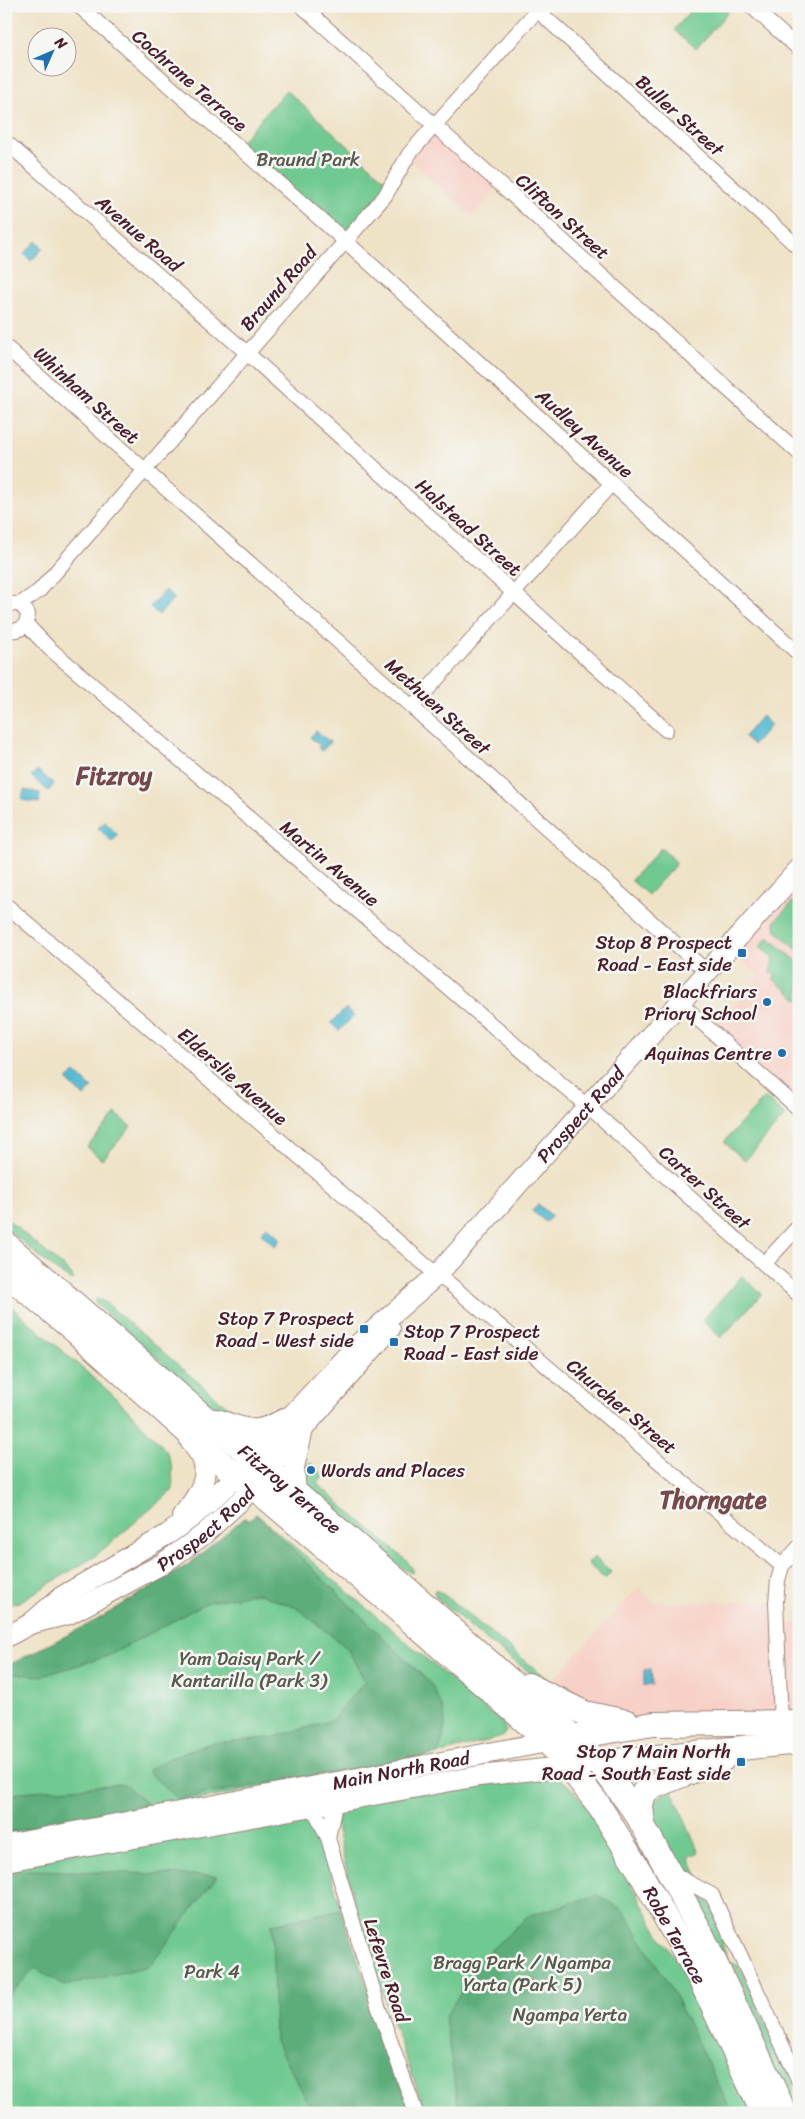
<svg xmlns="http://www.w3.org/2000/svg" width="805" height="2119" font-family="Sriracha,sans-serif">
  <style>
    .built { fill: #f7d1c7 }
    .green { fill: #6fc990; stroke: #5c745e }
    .forest { fill: #5bad7a; stroke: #526652 }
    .water { fill: #54bad2; stroke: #4f6c7e }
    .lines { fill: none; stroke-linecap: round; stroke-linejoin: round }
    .minor-casing { stroke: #9c8179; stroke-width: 16 }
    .secondary-casing { stroke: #9c8179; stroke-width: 22 }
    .trunk-casing { stroke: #9c8179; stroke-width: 26 }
    .minor { stroke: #fff; stroke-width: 14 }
    .secondary { stroke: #fff; stroke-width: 20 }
    .trunk { stroke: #fff; stroke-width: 24 }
    .poi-dot { fill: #1f6fb2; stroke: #f6f6f2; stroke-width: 2 }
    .labels { text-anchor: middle; stroke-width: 5; stroke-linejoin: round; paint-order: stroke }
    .street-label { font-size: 19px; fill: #4a1f2b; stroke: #f6f6f2 }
    .park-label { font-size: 19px; fill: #575a4e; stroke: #f6f6f2 }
    .poi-label { font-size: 19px; fill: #4a1f2b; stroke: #f6f6f2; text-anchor: end }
    .district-label { font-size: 24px; font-weight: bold; fill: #764a4b; stroke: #f6f6f2 }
  </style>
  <rect width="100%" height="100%" fill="#f6f6f2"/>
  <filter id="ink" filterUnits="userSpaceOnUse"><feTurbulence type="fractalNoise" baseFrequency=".02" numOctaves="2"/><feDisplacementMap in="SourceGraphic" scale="10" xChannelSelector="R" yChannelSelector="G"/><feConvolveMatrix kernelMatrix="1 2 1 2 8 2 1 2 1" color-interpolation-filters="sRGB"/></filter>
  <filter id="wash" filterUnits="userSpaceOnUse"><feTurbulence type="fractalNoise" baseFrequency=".0096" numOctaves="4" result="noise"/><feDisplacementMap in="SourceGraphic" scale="20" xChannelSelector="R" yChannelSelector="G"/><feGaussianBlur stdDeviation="1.12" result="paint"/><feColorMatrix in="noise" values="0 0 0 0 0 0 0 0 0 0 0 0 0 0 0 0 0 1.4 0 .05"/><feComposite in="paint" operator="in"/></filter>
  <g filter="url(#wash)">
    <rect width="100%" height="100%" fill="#efe3c7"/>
    <path class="built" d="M434,125L500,184L472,217L407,157Z
      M799,869V1106L713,1028L759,976L728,949Z
      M639,1587L654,1602H776L778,1623L799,1624V1735H658L548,1759L510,1726Z"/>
    <path class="green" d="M695,6H733L696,49L674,30Z
      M286,90L391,185L345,241L237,146Z
      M661,848L677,863L648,895L631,880Z
      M799,895V951L776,931L775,921Z
      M768,937L799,963V1000L774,980L775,973H770L773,958L760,946Z
      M765,1097L785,1116L745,1161L724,1142Z
      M116,1114L131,1127L102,1160L87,1147Z
      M6,1218L69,1272L74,1279L72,1281L54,1269L6,1228Z
      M742,1276L762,1294L721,1338L702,1320Z
      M96,1299L105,1302L219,1400L236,1413L255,1421L219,1412L100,1308L94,1301Z
      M6,1302L114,1396L166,1450L172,1467L173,1490L94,1557L19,1602L6,1606Z
      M311,1463L324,1476L317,1484L407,1561L414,1571L412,1573L401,1568L309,1485L302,1468Z
      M256,1514L503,1724L506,1731L502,1737L438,1754L6,1837V1667L97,1620L189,1564L244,1518L249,1520Z
      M594,1557L611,1572L605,1579L588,1564Z
      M435,1590L442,1593L555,1685L562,1687L566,1684L585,1700L553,1689L492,1645L437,1598L434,1592Z
      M555,1776C590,1791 638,1902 661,1937C671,1953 685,1968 693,1984C715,2026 733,2070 753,2113H426L386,2004L355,1905L336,1826L338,1813L351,1801Z
      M672,1790L699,1852L689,1857L698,1877L695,1880L686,1873L649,1813C654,1800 659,1795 672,1790Z
      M315,1814L341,1910L411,2113H6V1863Z
      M694,1893L708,1901L725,1936L722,1944L729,1961L739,1966L797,2089L798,2097L796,2108L792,2109L692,1894Z"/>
    <path class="forest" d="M256,1514L431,1684C447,1714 449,1722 438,1754L178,1799L147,1771L165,1760L211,1743L271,1738L332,1720L365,1681L347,1648L297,1608L257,1593L208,1602L108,1656L42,1676L6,1673V1667L13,1663L97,1620L189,1564L244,1518L249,1520Z
      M124,1784L147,1804L6,1833V1798L21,1792Z
      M6,1869L217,1876L150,1966L65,1986L35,1968L6,1999Z
      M598,1895L623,1910L671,1988L732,2113H459L445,2017L485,1955L530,1915Z
      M341,1910L411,2113H314L275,2041L272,1924Z"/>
    <path class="water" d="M36,241L43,248L31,261L24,254Z
      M165,590L174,598L159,615L150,607Z
      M762,716L771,725L753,745L744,737Z
      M316,731L330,742L322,751L318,748L320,745L310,737Z
      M37,770L54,784L48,791L31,776Z
      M24,790L40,793L39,803L22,800Z
      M105,822L118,835L112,842L98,828Z
      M346,1008L354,1016L339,1031L331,1023Z
      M75,1072L92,1088L84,1097L67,1081Z
      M538,1204L552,1216L546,1222L532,1211Z
      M267,1226L281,1239L275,1246L261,1233Z
      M651,1669L652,1685L644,1686V1670Z"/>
  </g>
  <g filter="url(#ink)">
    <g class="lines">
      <g class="minor-casing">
        <path id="minor" d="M79,6L353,248L799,654
          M302,6L799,453
          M751,6L799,49
          M537,10L799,248
          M6,142L247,353L666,730
          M6,347L412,707L707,972
          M20,604L39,591L385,196L409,154L541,6
          M6,606C16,601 23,605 28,614C27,627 19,634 6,628
          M26,624L49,648L587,1106L799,1295
          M412,707L612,483
          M6,905L437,1275L450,1284L782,1566
          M680,1003L799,1109
          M764,1264L799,1226
          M781,1722L776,1602L778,1580L782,1566L799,1547
          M308,1805L316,1813L328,1838L378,2006L416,2113
          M328,1838L336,1800
          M673,1874L712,1895L799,2081"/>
      </g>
      <g class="secondary-casing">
        <g id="secondary">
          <path d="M296,1493L294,1467L303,1430"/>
          <path d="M182,1516C193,1502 210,1482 203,1461C201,1454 194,1447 190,1441"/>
          <path id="s1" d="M33,1623L69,1614L162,1564L203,1535L241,1500L390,1329"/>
          <path id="s2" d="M6,1637L30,1624L61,1597L168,1534L192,1517L226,1486L356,1346L437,1275L799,869"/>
          <path id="s3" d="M6,1845L547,1742"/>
          <path d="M6,1861L479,1776L599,1763"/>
        </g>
      </g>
      <g class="trunk-casing">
        <g id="trunk">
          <path id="s4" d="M6,1244L203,1416L296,1493L413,1594L572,1736L599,1763L636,1813L669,1872L702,1935L785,2113"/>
          <path id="s5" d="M6,1274L75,1331L224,1465L264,1496L398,1610L533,1728L558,1753L598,1804L640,1872L701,1981L763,2113"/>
          <path d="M216,1421C252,1433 255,1437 288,1419"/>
          <path d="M528,1685L584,1713L627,1722"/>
          <path d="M560,1739L654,1724L799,1722"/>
          <path d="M599,1763L799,1742"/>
          <path d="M643,1824L641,1806L644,1792L652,1787L723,1759"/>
        </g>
      </g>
      <use href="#minor" class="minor"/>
      <use href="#secondary" class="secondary"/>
      <use href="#trunk" class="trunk"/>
    </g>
  </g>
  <g class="poi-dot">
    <rect x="737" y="948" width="10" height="10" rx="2.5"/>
    <circle cx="767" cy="1002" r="5"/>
    <circle cx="782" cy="1053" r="5"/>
    <rect x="359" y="1324" width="10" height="10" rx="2.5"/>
    <rect x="389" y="1337" width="10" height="10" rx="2.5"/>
    <circle cx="311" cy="1470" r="5"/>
    <rect x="736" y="1757" width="10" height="10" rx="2.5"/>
  </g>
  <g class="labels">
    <g class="street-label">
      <text transform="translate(190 80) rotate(41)" y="7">Cochrane Terrace</text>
      <text transform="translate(680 115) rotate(42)" y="7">Buller Street</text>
      <text transform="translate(563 216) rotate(42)" y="7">Clifton Street</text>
      <text transform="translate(139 233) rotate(41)" y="7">Avenue Road</text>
      <text transform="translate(278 288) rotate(-49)" y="7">Braund Road</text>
      <text transform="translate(87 395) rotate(42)" y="7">Whinham Street</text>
      <text transform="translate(585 433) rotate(42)" y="7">Audley Avenue</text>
      <text transform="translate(469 527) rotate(42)" y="7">Halstead Street</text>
      <text transform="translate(438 706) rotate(42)" y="7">Methuen Street</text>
      <text transform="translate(330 863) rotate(40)" y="7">Martin Avenue</text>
      <text transform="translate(233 1076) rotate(41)" y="7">Elderslie Avenue</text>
      <text dy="7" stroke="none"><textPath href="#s2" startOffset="782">Prospect Road</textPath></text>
      <text transform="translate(705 1187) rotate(42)" y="7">Carter Street</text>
      <text transform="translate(622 1406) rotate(40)" y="7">Churcher Street</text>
      <text dy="7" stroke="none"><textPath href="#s4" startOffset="375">Fitzroy Terrace</textPath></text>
      <text dy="7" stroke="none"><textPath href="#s1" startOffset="199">Prospect Road</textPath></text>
      <text dy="7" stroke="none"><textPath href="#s3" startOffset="402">Main North Road</textPath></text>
      <text dy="7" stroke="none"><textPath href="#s5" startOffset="948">Robe Terrace</textPath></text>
      <text transform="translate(387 1970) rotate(72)" y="7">Lefevre Road</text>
    </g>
    <g class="park-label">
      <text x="308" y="166">Braund Park</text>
      <text x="249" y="1665">Yam Daisy Park /<tspan x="249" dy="22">Kantarilla (Park 3)</tspan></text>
      <text x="522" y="1969">Bragg Park / Ngampa<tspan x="522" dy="22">Yarta (Park 5)</tspan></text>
      <text x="212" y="1978">Park 4</text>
      <text x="570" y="2021">Ngampa Yerta</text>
    </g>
    <g class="poi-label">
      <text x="732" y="949">Stop 8 Prospect<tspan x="732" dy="22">Road - East side</tspan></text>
      <text x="757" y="998">Blackfriars<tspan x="757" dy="22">Priory School</tspan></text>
      <text x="772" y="1060">Aquinas Centre</text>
      <text x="354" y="1325">Stop 7 Prospect<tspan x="354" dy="22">Road - West side</tspan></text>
      <text x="404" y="1338" text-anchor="start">Stop 7 Prospect<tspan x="404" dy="22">Road - East side</tspan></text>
      <text x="321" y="1477" text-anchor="start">Words and Places</text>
      <text x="731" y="1758">Stop 7 Main North<tspan x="731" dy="22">Road - South East side</tspan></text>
    </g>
    <g class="district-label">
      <text x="114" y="784">Fitzroy</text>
      <text x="713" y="1508">Thorngate</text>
    </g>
  </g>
  <rect width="805" height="2119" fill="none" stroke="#f6f6f2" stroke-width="25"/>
  <g transform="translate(52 52) rotate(45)"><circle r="24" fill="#f6f6f2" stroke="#b1a0a2"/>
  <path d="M0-4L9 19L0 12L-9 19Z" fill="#1f6fb2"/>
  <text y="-8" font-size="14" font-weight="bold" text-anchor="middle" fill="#4a1f2b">N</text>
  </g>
</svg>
